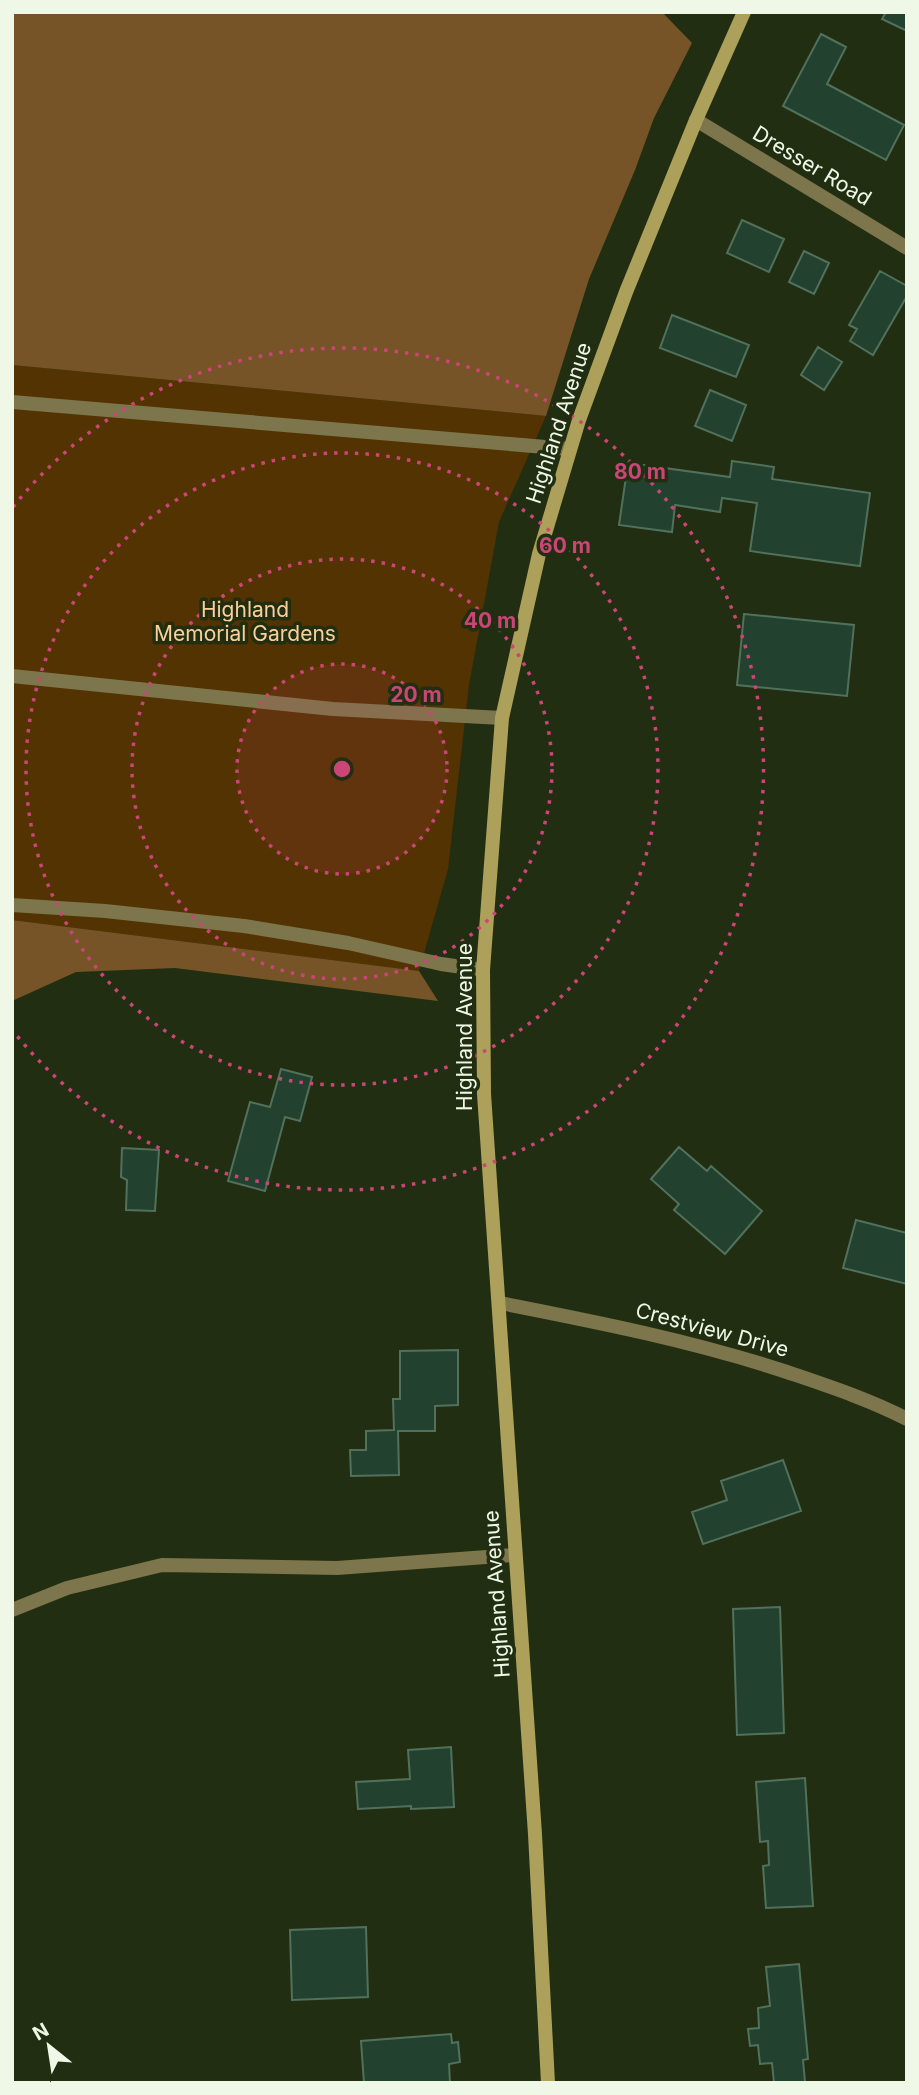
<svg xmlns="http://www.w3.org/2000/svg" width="919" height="2095" font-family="Inter,sans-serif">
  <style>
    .green { fill: #533301 }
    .forest { fill: #765428 }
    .building { fill: #22412e; stroke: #51715c; stroke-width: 2 }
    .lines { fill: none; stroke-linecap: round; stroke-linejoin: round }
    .lane { stroke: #7d754b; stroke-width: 14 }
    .street { stroke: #7d754b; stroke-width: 14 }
    .secondary { stroke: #ada05b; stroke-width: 14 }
    .ring { fill: none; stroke: #cb4577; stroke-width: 3.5; stroke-dasharray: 3.5 7 }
    .labels { text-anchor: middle; stroke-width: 7; stroke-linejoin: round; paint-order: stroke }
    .street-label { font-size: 21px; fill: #eff8e6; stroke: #222e11 }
    .park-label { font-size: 21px; fill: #fbcf9a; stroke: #222e11 }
    .centre { fill: #cb4577; stroke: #222e11; stroke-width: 3.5 }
    .ring-label { font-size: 21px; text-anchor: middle; font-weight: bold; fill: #cb4577; stroke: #222e11; stroke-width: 7; stroke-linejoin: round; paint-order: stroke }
  </style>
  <rect width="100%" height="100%" fill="#222e11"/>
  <path class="green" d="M12,365L546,416L499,522L469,685L448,869L419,971L12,920Z"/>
  <path class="forest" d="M12,12H662L692,43L654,118L635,170L589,279L546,416L12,365Z
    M12,920L419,971L438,1001L175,968L76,972L12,1001Z"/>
  <path class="building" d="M886,12H907V31L882,19Z
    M821,34L846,47L827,84L904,125L886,160L783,106Z
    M742,220L784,239L769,272L727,253Z
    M804,251L829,263L814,294L789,282Z
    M880,271L907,286V296L873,355L850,341L857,329L849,325Z
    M672,315L749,345L736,377L660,348Z
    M818,347L842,362L824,390L801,375Z
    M710,390L746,405L732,441L695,426Z
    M732,461L774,467L772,479L870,493L860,566L750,551L757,503L722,498L720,512L675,505L672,532L619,525L628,463L730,477Z
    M744,614L854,625L847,696L737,685Z
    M281,1069L312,1077L300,1121L285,1117L265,1191L228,1181L250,1102L270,1107Z
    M679,1147L707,1171L711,1166L762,1211L725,1254L674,1210L679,1204L651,1179Z
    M122,1148L159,1150L155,1211L126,1210L127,1180L121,1177Z
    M856,1220L907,1233V1284L843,1268Z
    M458,1350V1405L435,1406V1431H398L399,1475L351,1476L350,1450H366V1431L394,1430L393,1399H400V1351Z
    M783,1460L801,1511L703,1544L692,1512L727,1500L721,1481Z
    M780,1607L784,1733L737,1735L733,1609Z
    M451,1747L454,1807L411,1809V1806L358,1809L356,1782L410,1779L408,1750Z
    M805,1778L813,1906L766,1908L763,1866L769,1865L768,1841L760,1842L756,1782Z
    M366,1927L368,1997L292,2000L290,1930Z
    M799,1964L808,2059L803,2060L805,2082L774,2083L772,2063L760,2064L758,2045L750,2046L748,2029L759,2028L758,2008L770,2006L766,1967Z
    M451,2034L452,2043L458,2042L460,2062L449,2064L450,2083H364L361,2041Z"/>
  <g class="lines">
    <path class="lane" d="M12,402L569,449
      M12,676L333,709L502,718
      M12,905L105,911L244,926L348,943L441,964L483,970"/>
    <path class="street" d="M696,120L907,248
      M500,1303C597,1322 693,1341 787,1372C828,1386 868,1399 907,1419
      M12,1610L67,1588L162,1565L337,1568L514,1555"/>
    <path class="secondary" d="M548,2083L535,1834L484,1094L483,970L502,718L539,554L579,420L626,292L696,120L744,12"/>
  </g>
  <circle cx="342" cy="769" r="105" fill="#cb4577" fill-opacity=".12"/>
  <g class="ring">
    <circle cx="342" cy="769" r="105"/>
    <circle cx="342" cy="769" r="210"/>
    <circle cx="342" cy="769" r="316"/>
    <path d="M13 507A421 421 0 1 1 13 1031"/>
  </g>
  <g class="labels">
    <g class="street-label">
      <text transform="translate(812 166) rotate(31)" y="7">Dresser Road</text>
      <text transform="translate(559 423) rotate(-72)" y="7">Highland Avenue</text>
      <text transform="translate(465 1027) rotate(-90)" y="7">Highland Avenue</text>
      <text transform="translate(712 1330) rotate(15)" y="7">Crestview Drive</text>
      <text transform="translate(497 1594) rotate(-94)" y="7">Highland Avenue</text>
    </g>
    <g class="park-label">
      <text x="245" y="617">Highland<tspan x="245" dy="24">Memorial Gardens</tspan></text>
    </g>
  </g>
  <circle cx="342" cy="769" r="10" class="centre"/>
  <g class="ring-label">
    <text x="640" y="479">80 m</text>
    <text x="565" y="553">60 m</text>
    <text x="490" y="628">40 m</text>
    <text x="416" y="702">20 m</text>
  </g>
  <rect width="919" height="2095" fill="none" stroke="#eff8e6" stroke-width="28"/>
  <g transform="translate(49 2046) rotate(330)" stroke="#222e11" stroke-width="5" paint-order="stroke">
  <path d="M0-5L12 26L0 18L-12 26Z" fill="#eff8e6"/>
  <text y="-10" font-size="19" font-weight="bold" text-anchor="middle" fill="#eff8e6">N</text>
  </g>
</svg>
